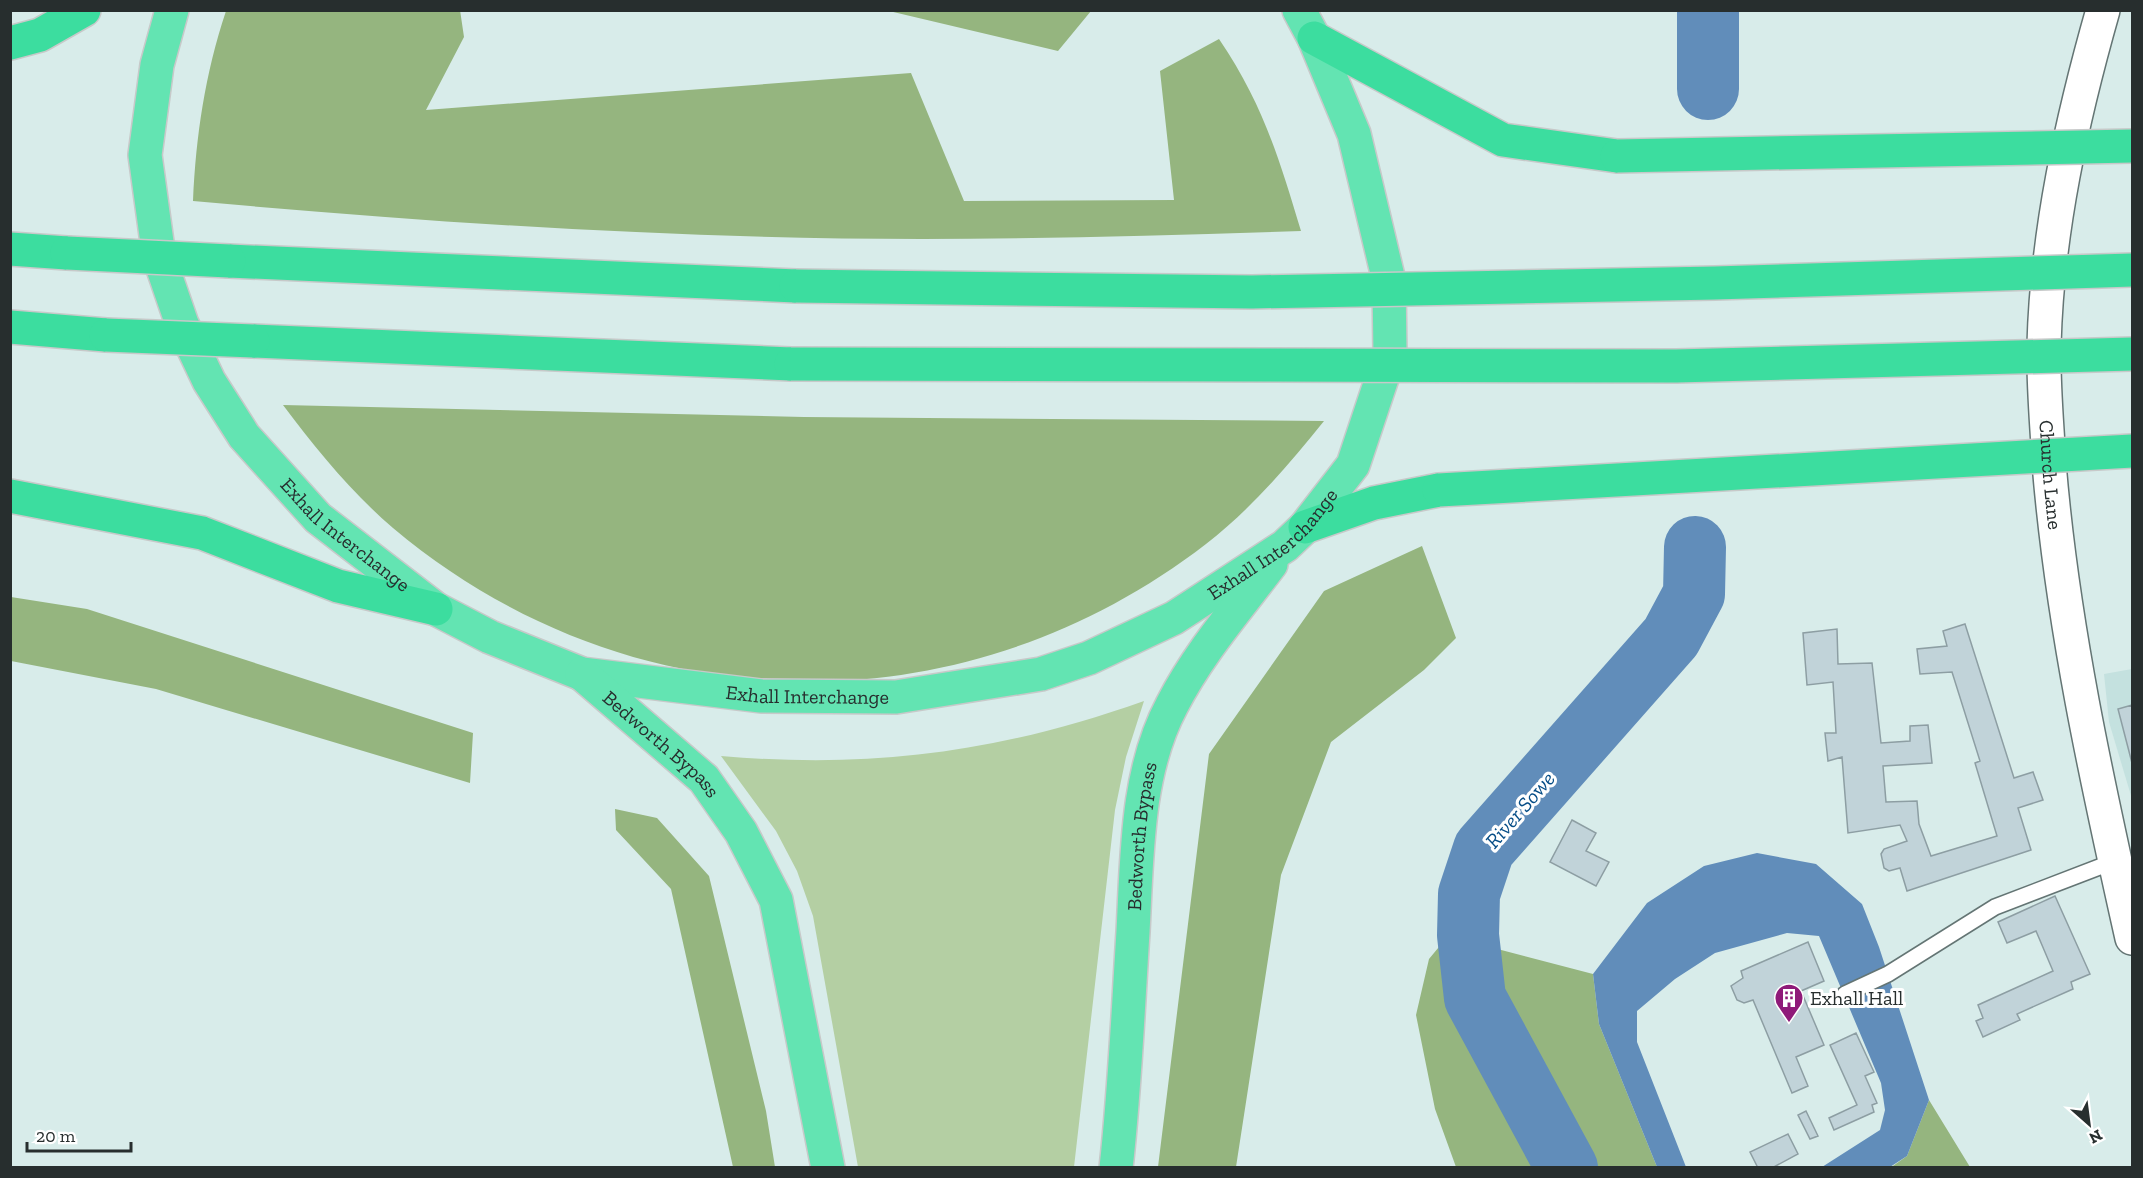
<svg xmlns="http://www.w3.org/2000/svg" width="2143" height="1178" font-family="'Zilla Slab',serif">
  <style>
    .built { fill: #c4e1df }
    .green { fill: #b4cfa3 }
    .forest { fill: #95b57f }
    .water { fill: #618dba }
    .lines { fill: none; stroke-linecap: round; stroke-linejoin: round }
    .river { stroke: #618dba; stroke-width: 62 }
    .building { fill: #c1d3d9; stroke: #8d9ea3; stroke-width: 1.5 }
    .service-casing { stroke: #647574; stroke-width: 18 }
    .tertiary-casing { stroke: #647574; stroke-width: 36 }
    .trunk-casing { stroke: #c7c9c9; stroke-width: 36 }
    .motorway-casing { stroke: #c7c9c9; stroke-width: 36 }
    .service { stroke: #fff; stroke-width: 15 }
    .tertiary { stroke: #fff; stroke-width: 33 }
    .trunk { stroke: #63e4b2; stroke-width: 33 }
    .motorway { stroke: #3cdd9f; stroke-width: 33 }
    .motorway-bridge-casing { stroke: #c7c9c9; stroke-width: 36; stroke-linecap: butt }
    .motorway-bridge { stroke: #3cdd9f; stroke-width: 33 }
    .labels { text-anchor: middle; stroke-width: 6; stroke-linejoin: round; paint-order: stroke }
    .street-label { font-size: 20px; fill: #272e2e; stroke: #fff }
    .poi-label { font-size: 20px; fill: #272e2e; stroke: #fff; text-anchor: start }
    .water-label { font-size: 21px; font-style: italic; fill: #074e87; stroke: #fff }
  </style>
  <rect width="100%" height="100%" fill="#d8ecea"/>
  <path class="built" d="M2132,669V799L2109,722L2104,674Z"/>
  <path class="green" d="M1144,701L1126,757L1115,810L1074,1167H858L813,916L797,871L776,831L721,756C874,769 1000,752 1144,701Z"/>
  <path class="forest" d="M460,10L464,37L426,110L911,73L964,201L1174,200L1160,71L1219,39C1263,104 1279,158 1301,231C1175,235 1049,239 922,239C679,239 436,223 193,201C196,135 205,74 226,11Z
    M889,11H1091L1058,51Z
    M283,405L804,417L1324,421C1288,466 1251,509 1206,544C961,733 630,727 393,528C351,492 316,449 283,405Z
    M1422,546L1456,638L1424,670L1331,742L1281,875L1236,1167H1158L1209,754L1324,591Z
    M11,597L87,609L473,733L470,783L156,689L11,661Z
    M615,809L657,818L709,876L766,1111L775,1167H733L671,889L616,830Z
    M1448,936L1593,974L1599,1024L1657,1167H1456L1435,1109L1416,1015L1429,959Z
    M1929,1100L1970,1167L1890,1168L1907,1156Z"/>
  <path class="water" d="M1757,853L1816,864L1862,904L1879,947L1929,1100L1907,1156L1890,1167H1822L1880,1130L1885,1110L1881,1083L1819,936L1787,933L1715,953L1675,979L1637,1011V1042L1686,1167H1657L1599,1024L1593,974L1647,903L1704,866Z"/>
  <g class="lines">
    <path class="river" d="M1708,89V10
      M1567,1168L1475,998L1468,935L1469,894L1484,849L1671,637L1694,594L1695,547"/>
  </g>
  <path class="building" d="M1965,624L2014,778L2033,772L2043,800L2018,808L2031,850L1907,891L1900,868L1889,871L1884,868L1881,854L1884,849L1907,841L1900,825L1848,833L1842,757L1828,761L1825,733H1836L1833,682L1807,685L1803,633L1837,629L1838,664L1872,663L1881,743L1910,741V726L1928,725L1932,763L1883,766L1886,802L1917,801L1919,824L1931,856L1997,836L1975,763L1980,761L1952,672L1920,674L1917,649L1947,646L1943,631Z
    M2132,705V763L2118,709Z
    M1572,820L1596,833L1586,851L1609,862L1596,886L1550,862Z
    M2055,896L2090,974L2071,982L2073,989L2017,1014L2020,1020L1983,1037L1976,1021L1983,1018L1978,1005L2053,971L2036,931L2007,943L1998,922Z
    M1808,942L1824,981L1801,991L1824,1045L1796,1057L1808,1086L1792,1093L1753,1000L1744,1003L1737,1000L1731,986L1743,978L1741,971Z
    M1856,1033L1874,1072L1865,1076L1877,1103L1872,1105L1874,1112L1834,1130L1829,1118L1857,1105L1830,1045Z
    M1806,1111L1818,1136L1810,1139L1798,1115Z
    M1788,1134L1798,1154L1772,1168H1758L1750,1152Z"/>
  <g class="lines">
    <g class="service-casing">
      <path id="service" d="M1845,994L1888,974L1995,907L2115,861"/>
    </g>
    <g class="tertiary-casing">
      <g id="tertiary">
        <path id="s1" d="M2103,10C2072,119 2047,231 2044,345C2043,384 2047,424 2049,463C2062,623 2097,782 2132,938"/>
      </g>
    </g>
    <g class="trunk-casing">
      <g id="trunk">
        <path id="s2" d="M172,10L157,65L145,155L159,257L182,324L209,381L244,436L318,518L436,609L490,637L582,674L761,696L896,697L1041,674L1089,658L1174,618L1285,546L1305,527L1353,465L1390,354L1389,281L1354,134L1314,38L1299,10"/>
        <path id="s3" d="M582,674L704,779L741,832L776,900L828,1168"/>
        <path id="s4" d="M1116,1168C1125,1089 1128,1010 1133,932C1137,857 1136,772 1172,705C1198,654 1237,609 1271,564"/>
      </g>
    </g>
    <g class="motorway-casing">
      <path id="motorway" d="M1314,38L1503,140L1617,156
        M10,43L40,35L84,10
        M10,249L67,253
        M229,261L796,286
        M10,327L106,335
        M253,341L791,364
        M10,496L202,533L338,586L436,609
        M1305,527L1374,503L1439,490"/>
    </g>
    <use href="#service" class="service"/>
    <use href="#tertiary" class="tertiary"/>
    <use href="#trunk" class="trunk"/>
    <use href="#motorway" class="motorway"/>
    <g class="motorway-bridge-casing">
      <path id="motorway-bridge" d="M1617,156L2132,146
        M67,253L229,261
        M796,286L1252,292L1715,283L2132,270
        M106,335L253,341
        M791,364L1676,366L2132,354
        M1439,490L2132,451"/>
    </g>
    <use href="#motorway-bridge" class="motorway-bridge"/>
  </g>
  <defs>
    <g id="building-pin" transform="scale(1.5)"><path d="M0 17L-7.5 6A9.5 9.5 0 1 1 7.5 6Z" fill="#8f1a79" stroke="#fff"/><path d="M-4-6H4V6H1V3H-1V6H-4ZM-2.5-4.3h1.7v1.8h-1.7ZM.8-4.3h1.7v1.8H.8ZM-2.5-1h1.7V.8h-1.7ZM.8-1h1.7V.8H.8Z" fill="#fff"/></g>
  </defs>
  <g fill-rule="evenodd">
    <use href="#building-pin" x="1789" y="998"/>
  </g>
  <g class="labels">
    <g class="street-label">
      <text dy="7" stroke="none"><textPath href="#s1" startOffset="471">Church Lane</textPath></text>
      <text dy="7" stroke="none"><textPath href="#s2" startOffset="592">Exhall Interchange</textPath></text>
      <text dy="7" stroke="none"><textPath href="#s2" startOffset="1600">Exhall Interchange</textPath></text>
      <text dy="7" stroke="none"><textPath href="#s2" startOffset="1096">Exhall Interchange</textPath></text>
      <text dy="7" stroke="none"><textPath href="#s3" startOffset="106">Bedworth Bypass</textPath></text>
      <text dy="7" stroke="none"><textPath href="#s4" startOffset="333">Bedworth Bypass</textPath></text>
    </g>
    <g class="poi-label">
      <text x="1810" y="1005">Exhall Hall</text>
    </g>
    <g class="water-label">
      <text transform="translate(1520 810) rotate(-49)" y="7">River Sowe</text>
    </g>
  </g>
  <rect width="2143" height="1178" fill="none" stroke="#272e2e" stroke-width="24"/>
  <g transform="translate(2089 1124) rotate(152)" stroke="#ffffff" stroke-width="4.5" paint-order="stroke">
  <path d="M0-4.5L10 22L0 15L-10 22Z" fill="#272e2e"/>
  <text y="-9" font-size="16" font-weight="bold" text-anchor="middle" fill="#272e2e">N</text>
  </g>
  <path d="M27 1142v9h104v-9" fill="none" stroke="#272e2e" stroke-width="3"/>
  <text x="36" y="1142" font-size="18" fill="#272e2e" stroke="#ffffff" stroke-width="4.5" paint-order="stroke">20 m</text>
</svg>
